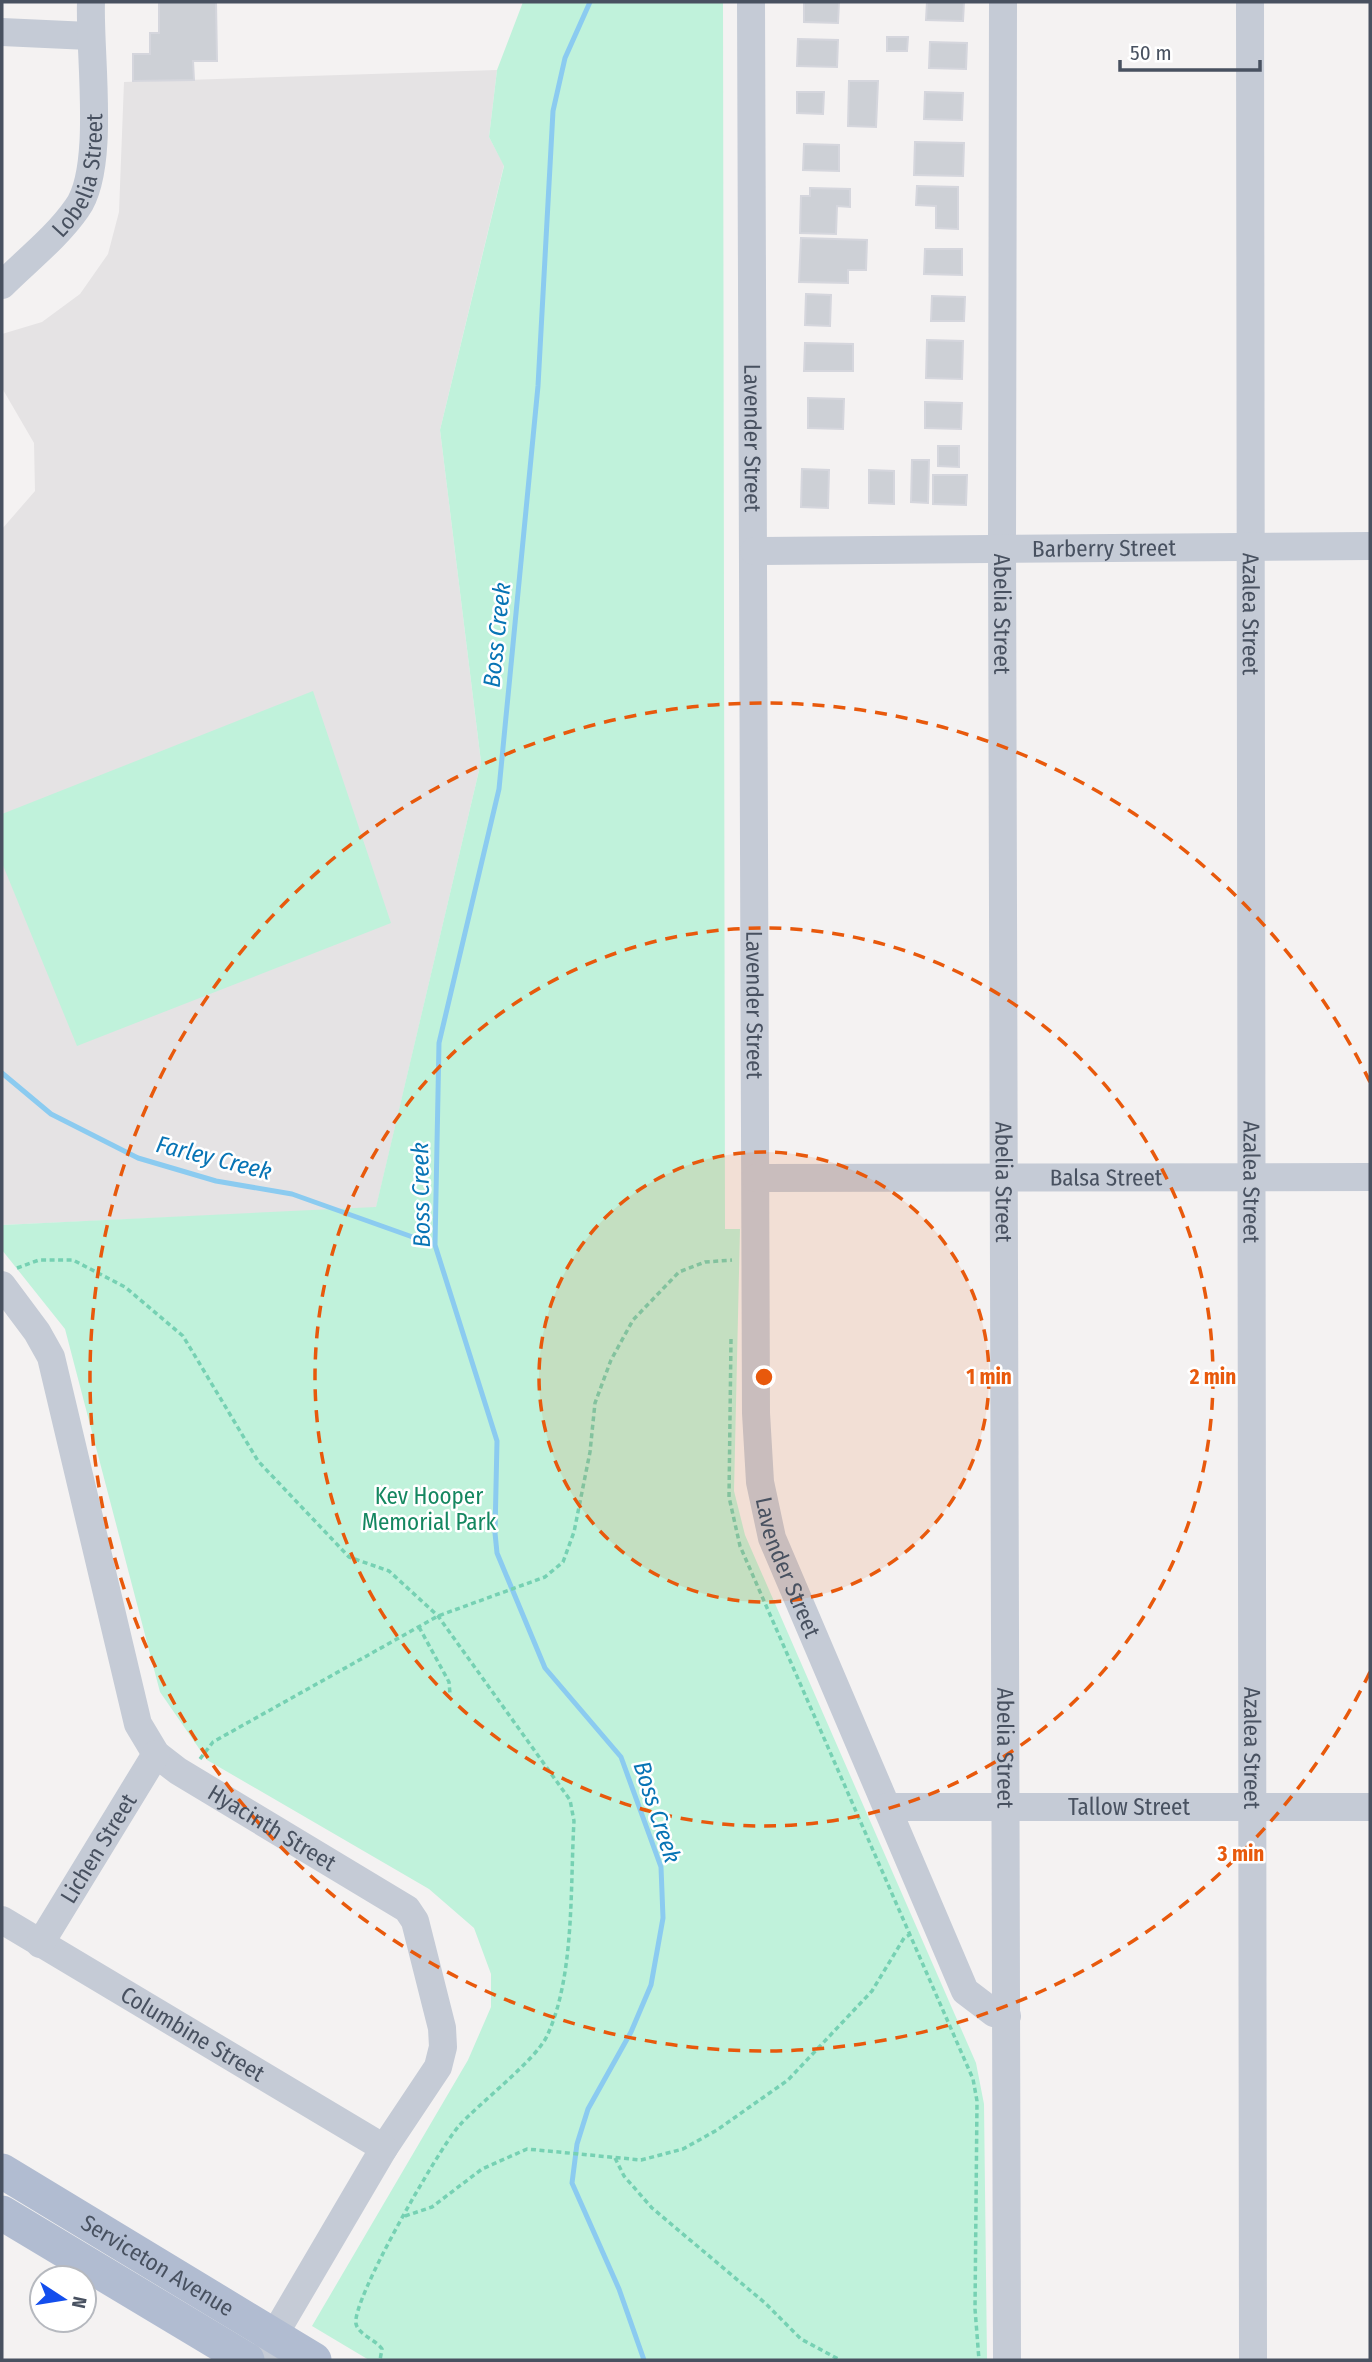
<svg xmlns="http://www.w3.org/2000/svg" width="1372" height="2362" font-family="'Fira Sans Condensed',sans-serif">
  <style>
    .education { fill: #e5e3e4 }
    .green { fill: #c0f2db }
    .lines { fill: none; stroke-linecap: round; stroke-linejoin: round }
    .stream { stroke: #8bcbf0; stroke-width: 5 }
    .building { fill: #cdd0d6; stroke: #d5d6dd; stroke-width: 2 }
    .path { stroke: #76d1b3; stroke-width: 3.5; stroke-dasharray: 5 3.5; stroke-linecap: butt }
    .minor { stroke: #c5cbd6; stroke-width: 28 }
    .major { stroke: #b1bcd1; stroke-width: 35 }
    .ring { fill: none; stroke: #e8590c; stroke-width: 3.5; stroke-dasharray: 12 9 }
    .labels { text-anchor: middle; stroke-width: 5; stroke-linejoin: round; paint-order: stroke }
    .street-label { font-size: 23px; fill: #485160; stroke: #fff }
    .park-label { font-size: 23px; fill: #148760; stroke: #fff }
    .water-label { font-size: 24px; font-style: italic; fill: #0774b5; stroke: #fff }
    .centre { fill: #e8590c; stroke: #fff; stroke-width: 3.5 }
    .ring-label { font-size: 21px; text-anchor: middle; font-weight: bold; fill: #e8590c; stroke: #fff; stroke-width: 5; stroke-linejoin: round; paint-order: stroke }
  </style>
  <rect width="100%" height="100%" fill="#f4f2f2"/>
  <path class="education" d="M497,70L489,137L504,165L440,430L481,762L376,1208L2,1225V529L35,491L34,443L2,388V334L42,322L80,294L108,254L119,212L124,82Z"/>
  <path class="green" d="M523,2H723L725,1229H740L734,1491L745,1535L976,2063L984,2104L987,2360H369L312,2326L468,2060L491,2007V1974L474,1928L429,1889L207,1760L160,1692L65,1329L2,1250V1225L376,1207L481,762L440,430L504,166L489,137L497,70Z
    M313,691L391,923L77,1046L2,863V814Z"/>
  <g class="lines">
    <path class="stream" d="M590,2L565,58L553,111L538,386L499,789L439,1043L435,1245L497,1441L495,1533L497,1553L545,1668L621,1757L661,1867L663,1918L651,1985L631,2032L588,2109L577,2144L572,2183L619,2289L644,2360
      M2,1073L51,1114L138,1158L216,1181L292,1194L435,1245"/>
  </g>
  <path class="building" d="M159,2H216L217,61H193L194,80L133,81V54H150V33H159Z
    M804,2H839L838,23L804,22Z
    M927,2H964L963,21L926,20Z
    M887,37H908L907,51H887Z
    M798,39L838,40L837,67L797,66Z
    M930,42L967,43L966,69L929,68Z
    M849,81H878L876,127L848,126Z
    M797,92H824L823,114L797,113Z
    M925,92L963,93L962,120L924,119Z
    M915,142L964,143L963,176L914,175Z
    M804,144L839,145V171L803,170Z
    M917,186L958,187V229L936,228V206L916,205Z
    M810,188L850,189V207L837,206L836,234L800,233L801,196H810Z
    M801,238L867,240L866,270H848V283L799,282Z
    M925,249H962V275L924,274Z
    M806,294L831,295L830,326L805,325Z
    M932,296L965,297L964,321H931Z
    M927,340L963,341L962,379L926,378Z
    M805,343L853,344V371H804Z
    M808,398L844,399L843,429L808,428Z
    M925,402L962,403L961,429L925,428Z
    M938,446H959V467L938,466Z
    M912,460H929L928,503L911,502Z
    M802,469L829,470L828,508L801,507Z
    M869,470L894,471V504L869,503Z
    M933,475H967L966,505L933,504Z"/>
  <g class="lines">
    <path class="path" d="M17,1268L39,1260H73L125,1287L183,1336L258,1461L349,1557L389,1571L438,1616L570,1800L574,1821C570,1887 575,1976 547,2036C535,2061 479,2103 458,2127C439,2149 351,2301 356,2324C359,2335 376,2340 382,2349L380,2360
      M731,1339L729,1497L740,1546L973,2079L977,2101L975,2309L979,2360
      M419,1627L449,1682L450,1694
      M200,1759L213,1742L438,1616L545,1577L563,1562L574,1532L590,1452L595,1403L611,1360L633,1320L679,1272L705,1262L732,1260
      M615,2158L624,2176L652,2208L765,2303L801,2339L840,2360
      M405,2216L432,2207L482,2169L527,2149L641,2160L683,2149L717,2130L788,2080L872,1991L904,1938L911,1934"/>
    <g class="minor">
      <path id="s1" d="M751,2L756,1413L760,1482L772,1538L965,1991L994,2013L1007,2016"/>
      <path id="s2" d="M1003,2L1002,547L1007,2360"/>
      <path id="s3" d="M1250,2L1253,2360"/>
      <path d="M2,32L89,36"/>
      <path id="s4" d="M2,285C26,261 57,237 77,208C106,168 89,53 91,2"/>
      <path id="s5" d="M754,551L1370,546"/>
      <path id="s6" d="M756,1178L1370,1177"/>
      <path id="s7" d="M2,1285L37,1332L51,1357L138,1724L156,1754L178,1771L407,1909L415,1921L442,2028L443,2047L438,2067L384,2148L273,2337L263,2360"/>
      <path id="s8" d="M887,1807H1370"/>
      <path id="s9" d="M2,1920L384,2148"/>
      <path id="s10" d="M40,1944L156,1754"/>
    </g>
    <g class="major">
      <path id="s11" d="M2,2171L314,2360"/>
      <path d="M2,2213L247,2360"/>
    </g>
  </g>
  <circle cx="764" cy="1377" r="225" fill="#e8590c" fill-opacity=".12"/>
  <g class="ring">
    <circle cx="764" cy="1377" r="225"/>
    <circle cx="764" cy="1377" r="449"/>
    <path d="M1370 1672A674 674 0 1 1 1370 1082"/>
  </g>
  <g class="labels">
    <g class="street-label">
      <text dy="8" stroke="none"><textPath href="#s4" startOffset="140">Lobelia Street</textPath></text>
      <text dy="8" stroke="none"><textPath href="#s1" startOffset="436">Lavender Street</textPath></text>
      <text dy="8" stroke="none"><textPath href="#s5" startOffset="350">Barberry Street</textPath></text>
      <text dy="8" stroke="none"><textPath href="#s2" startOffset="612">Abelia Street</textPath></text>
      <text dy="8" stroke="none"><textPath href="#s3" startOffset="612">Azalea Street</textPath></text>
      <text dy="8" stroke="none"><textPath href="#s1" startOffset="1003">Lavender Street</textPath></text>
      <text dy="8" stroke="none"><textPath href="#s6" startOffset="350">Balsa Street</textPath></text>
      <text dy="8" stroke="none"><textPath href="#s2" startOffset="1180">Abelia Street</textPath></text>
      <text dy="8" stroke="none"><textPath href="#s3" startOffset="1180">Azalea Street</textPath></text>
      <text dy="8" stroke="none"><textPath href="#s1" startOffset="1570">Lavender Street</textPath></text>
      <text dy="8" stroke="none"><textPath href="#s2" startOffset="1746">Abelia Street</textPath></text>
      <text dy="8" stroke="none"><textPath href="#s3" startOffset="1746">Azalea Street</textPath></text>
      <text dy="8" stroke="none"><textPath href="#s8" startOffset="242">Tallow Street</textPath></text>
      <text dy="8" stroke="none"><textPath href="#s7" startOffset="637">Hyacinth Street</textPath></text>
      <text dy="8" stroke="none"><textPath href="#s10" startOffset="112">Lichen Street</textPath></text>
      <text dy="8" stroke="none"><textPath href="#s9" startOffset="222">Columbine Street</textPath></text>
      <text dy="8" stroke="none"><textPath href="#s11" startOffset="182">Serviceton Avenue</textPath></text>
    </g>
    <g class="park-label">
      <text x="429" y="1504">Kev Hooper<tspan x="429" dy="26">Memorial Park</tspan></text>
    </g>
    <g class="water-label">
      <text transform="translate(497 635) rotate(-84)" y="8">Boss Creek</text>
      <text transform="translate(214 1158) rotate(14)" y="8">Farley Creek</text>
      <text transform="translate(421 1195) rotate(-91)" y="8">Boss Creek</text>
      <text transform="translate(657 1812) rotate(72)" y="8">Boss Creek</text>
    </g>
  </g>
  <circle cx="764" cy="1377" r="10" class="centre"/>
  <g class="ring-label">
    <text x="989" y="1384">1 min</text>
    <text x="1213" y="1384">2 min</text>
    <text x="1241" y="1861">3 min</text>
  </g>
  <rect width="1372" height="2362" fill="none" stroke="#485160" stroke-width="7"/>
  <g transform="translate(63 2299) rotate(102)"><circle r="33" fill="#ffffff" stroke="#b6b9bf" stroke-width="2"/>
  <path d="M0-5L12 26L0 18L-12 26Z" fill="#134eed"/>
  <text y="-10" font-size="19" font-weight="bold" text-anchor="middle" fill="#485160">N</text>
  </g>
  <path d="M1120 60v10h140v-10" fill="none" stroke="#485160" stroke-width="3.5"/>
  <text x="1130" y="60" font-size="21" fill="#485160" stroke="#ffffff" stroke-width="5" paint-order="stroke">50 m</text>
</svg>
